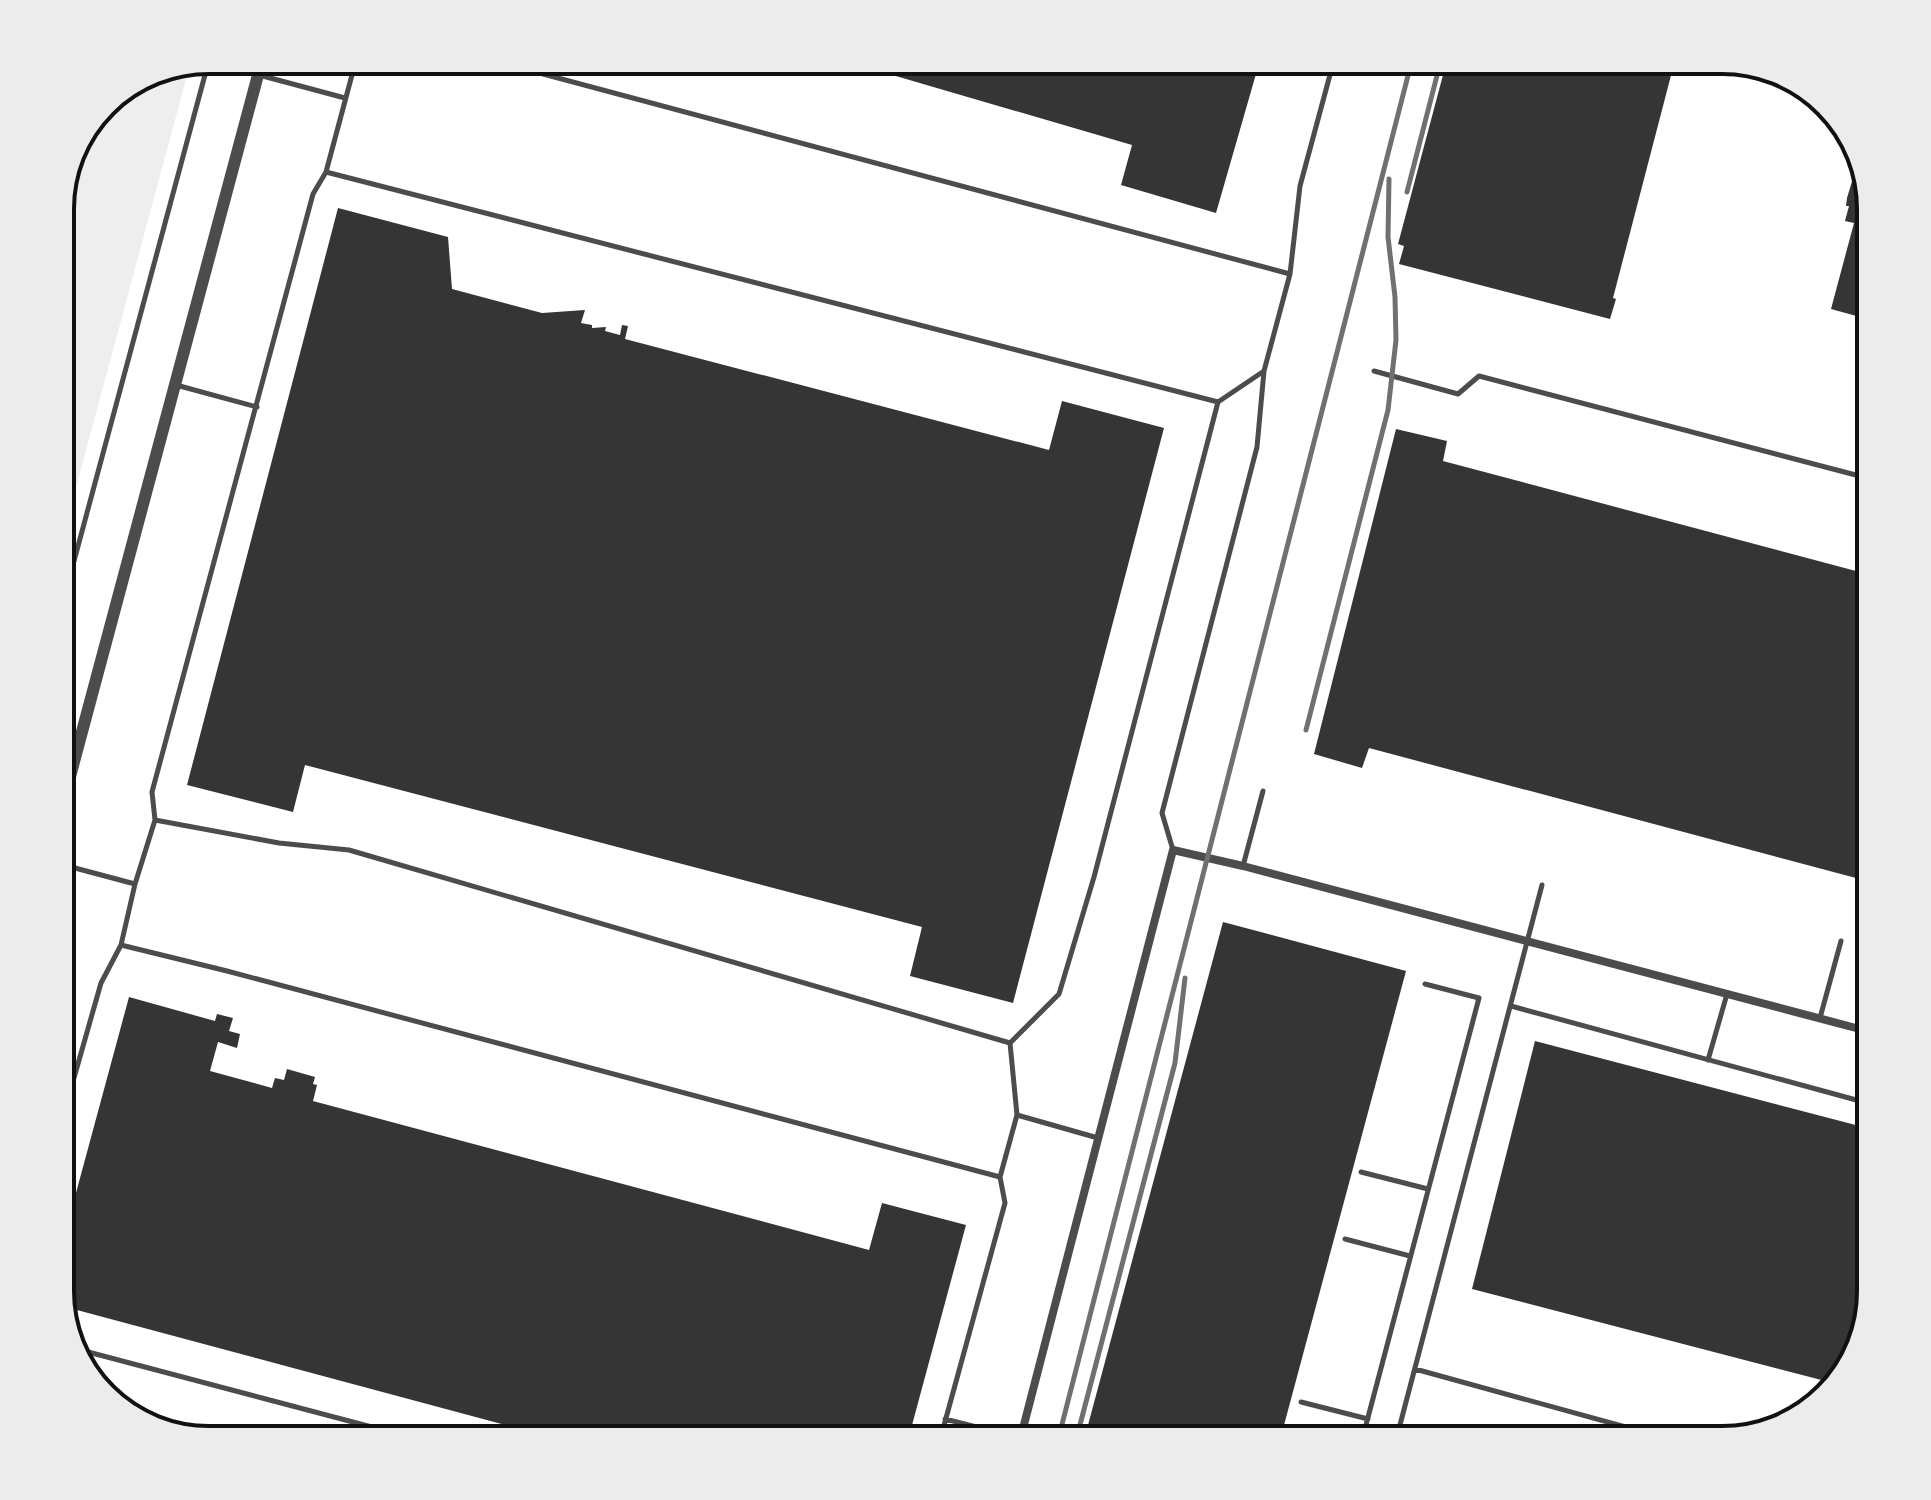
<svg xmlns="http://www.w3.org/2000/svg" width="1931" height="1500" font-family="Lora,serif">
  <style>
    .green { fill: #eee }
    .building { fill: #353535 }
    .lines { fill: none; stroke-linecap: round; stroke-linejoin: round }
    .path { stroke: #111; stroke-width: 3 }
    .service { stroke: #4c4c4c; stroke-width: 5 }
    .minor { stroke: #4c4c4c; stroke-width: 8 }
    .tertiary { stroke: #4c4c4c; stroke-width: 12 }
    .rail { stroke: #707070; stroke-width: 5 }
    .rim { fill: none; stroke: #111; stroke-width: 4 }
  </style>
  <rect width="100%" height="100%" fill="#fff"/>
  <path class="green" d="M189,68L60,547V199L76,143L110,97Z"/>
  <path class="building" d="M841,60H1260L1216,213L1121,185L1132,145Z
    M1447,60H1675L1613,298L1616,299L1610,319L1399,264L1404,246L1398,244Z
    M1856,168L1862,170L1871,209V320L1831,309L1854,223L1845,221L1849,206H1846L1847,198Z
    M338,208L448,237L452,289L542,313L585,310L581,323L592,325V328L606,327L605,331L620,335L622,325L628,326L625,339L1049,450L1062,401L1164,428L1013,1003L910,976L922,927L305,765L293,812L187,785Z
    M1396,429L1447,441L1443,461L1871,575V882L1369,748L1362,768L1314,754Z
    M1223,922L1406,971L1280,1440H1084Z
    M129,997L215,1021L217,1014L233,1018L229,1031L240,1034L237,1048L218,1042L210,1071L272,1088L275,1078L284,1080L287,1069L315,1077L313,1084L317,1085L313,1101L869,1250L882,1203L966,1225L908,1440H561L62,1306L60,1252Z
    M1535,1041L1871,1129V1291L1840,1382L1837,1384L1472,1289Z"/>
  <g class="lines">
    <path class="path" d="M67,174L70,162
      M60,226L66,202V178"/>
    <path class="service" d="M491,60L1290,274
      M259,75L345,98
      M326,172L1218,402
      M1374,371L1458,394L1479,376L1871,479
      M176,385L257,407
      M60,613L209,60
      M155,820L279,843L349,850L1010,1043
      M1173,850L1162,813L1257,447L1264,371L1290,274L1300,186L1334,60
      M60,864L135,884
      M1243,866L1263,791
      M121,945L227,971L1000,1177
      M1511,1006L1871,1104
      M1820,1018L1841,941
      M1708,1060L1727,994
      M1017,1115L1098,1138
      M60,1127L101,983L121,945L135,884L155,820L152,792L313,194L326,172L356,60
      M1361,1172L1428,1189
      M1345,1239L1410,1256
      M73,1348L421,1440
      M1415,1369L1673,1440
      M1301,1402L1368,1419
      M945,1419L1020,1438
      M940,1440L1005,1203L1000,1177L1017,1115L1010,1043L1059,994L1094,877L1218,402L1264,371
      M1362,1440L1479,998L1425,984
      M1396,1440L1542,885"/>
    <path class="minor" d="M1020,1440L1173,850L1243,866L1871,1032"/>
    <path class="tertiary" d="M60,814L262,60"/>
    <path class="rail" d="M1407,192L1441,60
      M1306,730L1388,410L1396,340L1395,297L1388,237L1389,179
      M1058,1440L1412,60
      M1076,1440L1175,1063L1185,978"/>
  </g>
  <path d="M0 0H1931V1500H0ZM209 74H1722A135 135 0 0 1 1857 209V1291A135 135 0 0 1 1722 1426H209A135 135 0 0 1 74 1291V209A135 135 0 0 1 209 74Z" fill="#ececec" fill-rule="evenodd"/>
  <path class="rim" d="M209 74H1722A135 135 0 0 1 1857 209V1291A135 135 0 0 1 1722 1426H209A135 135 0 0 1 74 1291V209A135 135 0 0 1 209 74Z"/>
</svg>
